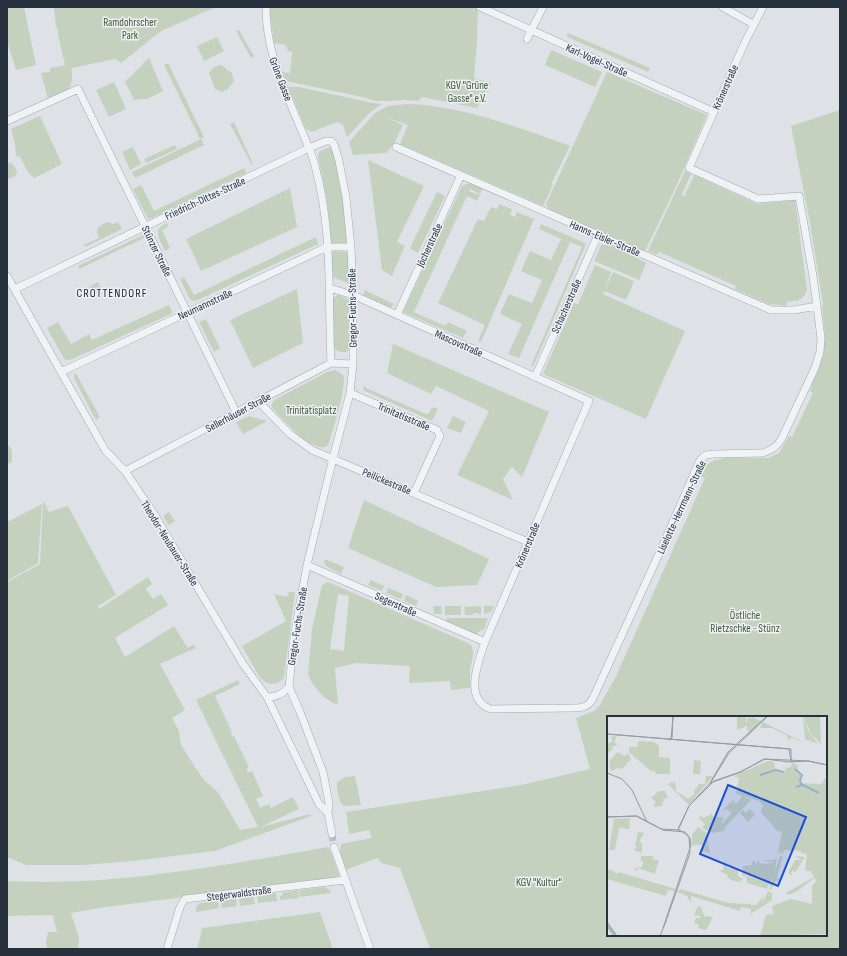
<svg xmlns="http://www.w3.org/2000/svg" width="847" height="956" font-family="'Sofia Sans Condensed',sans-serif">
  <style>
    .green { fill: #c5d1bf; fill-rule: evenodd }
    .lines { fill: none; stroke-linecap: round; stroke-linejoin: round }
    .street-tunnel { stroke: #b9bfc5; stroke-width: 7; stroke-dasharray: 7 3.5; stroke-linecap: butt }
    .street-casing { stroke: #a3a9b1; stroke-width: 8 }
    .street { stroke: #f0f3f6; stroke-width: 7 }
    .labels { text-anchor: middle; stroke-width: 3; stroke-linejoin: round; paint-order: stroke }
    .park-label { font-size: 11px; fill: #3e5935; stroke: #edf1f5 }
    .street-label { font-size: 11px; fill: #27313e; stroke: #edf1f5 }
    .neighbourhood-label { font-size: 12px; letter-spacing: 1px; fill: #1a222f; stroke: #edf1f5 }
    .inset-river { fill: none; stroke: #99b2c7; stroke-width: 2 }
    .inset-road { fill: none; stroke: #959ba3; stroke-width: 1 }
    .view { fill: #1d4ed8; fill-opacity: 0.15; stroke: #1d4ed8; stroke-width: 2 }
    .inset-edge { fill: none; stroke: #27313e; stroke-width: 2 }
  </style>
  <rect width="100%" height="100%" fill="#dee2e7"/>
  <path class="green" d="M7,7H24L36,65L16,70L7,41Z
    M54,7H216L161,31L121,63L115,59L72,68V81L69,90L48,99L41,73L50,72V68L65,65L60,44L57,27H56Z
    M269,7H475L478,8L477,42L474,78L491,83L477,108L422,97L418,101L404,100L389,101H376L362,97L286,81L283,72L290,73L292,52L288,51L286,45L274,43Z
    M239,30L254,56L251,58L236,31Z
    M568,33L650,68L648,72L567,37Z
    M217,37L224,51L204,61L197,46Z
    M551,50L602,72L595,87L545,65Z
    M149,58L163,91L147,99H142L134,100L125,82Z
    M168,63L204,137L200,139L164,65Z
    M221,65L232,73L234,81L228,89L222,92L215,89L209,73L214,67Z
    M607,72L707,115L675,189L645,251L548,209L546,204Z
    M114,82L126,109L109,117L96,90Z
    M288,87H299L373,103L382,104C368,112 359,125 347,137L343,125L337,122L312,132L306,129Z
    M407,104C461,105 519,128 570,146L551,184L553,185L543,206L400,144L408,125L385,117L403,125L394,144L386,153L353,155L349,142L375,113L388,106Z
    M840,110V949H430L400,868L381,863L378,858L345,870L340,853L341,844L372,838L369,830L349,834L346,812L521,785L590,769L576,718L594,711L600,705L616,676L705,478L700,476L705,466L713,461L724,458H768L779,453L789,436L792,437L813,393L810,391L823,351L825,336L822,306L823,304L810,223L791,126ZM608,717H826V935H608Z
    M40,116L62,164L34,178L28,172L20,157L16,156L15,144L11,129Z
    M234,122L253,164L252,165L230,124Z
    M201,139L204,145L135,178L132,172Z
    M175,145L177,149L146,163L144,159Z
    M133,147L141,164L130,170L122,152Z
    M329,147L332,148L340,171L348,241L347,243L332,244L331,241L327,201L318,157L319,152Z
    M368,160L424,186L397,242L405,246L392,276L382,270Z
    M7,163C13,162 16,167 17,173L14,177L7,179Z
    M244,168L246,173L152,218H148L146,215L133,189L141,185L154,211Z
    M685,171L691,174L682,194L684,197L694,175L757,204L795,200L807,290C804,300 797,301 787,302L786,306L769,304L735,289L736,286L659,252L657,255L648,251Z
    M472,183L483,188L480,194L470,189L469,191L480,195L477,201L467,196L414,312L445,326L448,322L467,331L463,338L403,312L462,186L466,184Z
    M290,188L297,227L201,271L186,239Z
    M437,192L445,196L418,253L410,248Z
    M499,204L512,209L510,215L515,217L517,212L534,219L481,342L478,341L485,325L438,303L478,219L484,221L491,207L497,209Z
    M108,222L113,224L118,222L122,229L85,247L84,245L99,238L97,232L98,228L103,224Z
    M167,223L169,226L162,230L170,248L165,251C160,238 151,230 167,223Z
    M541,224L583,242L586,244L533,367L531,366L582,247L570,242L519,358L508,354L522,324L500,314L509,294L532,303L542,280L521,271L530,251L551,260L561,239L539,229Z
    M145,234L146,237L79,269L78,266Z
    M316,237L318,244L198,300L193,301L190,299L180,279L184,277L194,295Z
    M601,245C614,243 634,257 646,263L639,280L594,261Z
    M335,251L346,252C351,259 350,274 348,283L332,277L331,256L332,252Z
    M595,265L611,272L603,294L685,331L646,419L543,374L574,303L578,304Z
    M613,272L634,281L626,300L604,291Z
    M98,282L102,291L93,295L89,287Z
    M297,289L303,343L253,368L230,320Z
    M364,290L394,304L390,308L364,297Z
    M338,295L348,299L350,302V348L346,352C339,352 336,351 332,346L333,298Z
    M169,305L172,312L171,314L70,360H66L63,357L47,328L58,322L71,344L89,334L92,340Z
    M206,319L220,348L214,352L199,322Z
    M393,344L549,412L522,477L512,467L503,479L513,500L457,475L489,411L436,386L431,394L387,373Z
    M335,370C338,372 341,373 343,375C348,383 333,429 330,440L327,446C313,455 279,416 271,406L274,400L327,372Z
    M75,372L100,417L96,420L74,378Z
    M364,385L366,388L426,414L429,413L432,407L438,409L432,421L363,390Z
    M249,416L267,421L243,434L236,422Z
    M453,416L466,422L461,433L447,428Z
    M7,444L12,450V462L7,464Z
    M43,500L49,512L68,506L116,595L98,606L99,609L148,577L152,584L146,589L153,599L161,594L168,605L115,638L125,657L174,626L188,648L194,644L196,648L160,664L185,710L172,718L179,731L181,745L199,773L206,782L218,792L240,830L258,827L196,700L238,680L240,684L215,696L232,732L231,733L232,737L234,736L249,767L247,769L248,773L252,771L263,796L256,799L260,808L269,804L271,808L293,797L299,809L261,827L310,814L311,816L215,851L133,861L83,865H26L7,857V582L40,564Z
    M364,500L489,559L477,585L436,587L348,548Z
    M42,504L38,563L7,581V522Z
    M169,512L175,521L169,525L163,516Z
    M325,559L344,567L341,574L326,566L324,562Z
    M371,580L384,586L382,591L368,585Z
    M328,582L470,644C476,651 472,660 470,669C470,675 470,682 470,688L451,690L450,681L409,683L410,666L356,663L335,668L338,704H335L325,698L319,692L312,683L308,674L312,629L322,585ZM338,594L349,596L344,651L330,649Z
    M388,588L403,594L401,599L386,593Z
    M289,592H295L284,678L278,683C270,685 264,683 259,676L242,646L286,621L274,594L287,597Z
    M406,595L418,601L416,606L404,601Z
    M433,606H441L442,614H434Z
    M445,606H461V615H445Z
    M480,606L481,607V615H479V613H473V615H465L464,607Z
    M484,606H494L491,612L484,614Z
    M447,618H486L488,619L484,629L478,632L477,634H473L445,623Z
    M355,776L361,805L344,806C338,802 337,789 337,782L345,777Z
    M328,847L330,850L340,877L106,907L71,913L79,938L78,949H47L46,941L48,932H57L53,916L51,915L7,916V881C113,887 224,865 328,847Z
    M324,887L330,890L331,893L300,897L299,890Z
    M298,890L299,898L280,900V896H282V893Z
    M276,893L277,901L258,903L257,896Z
    M253,896L255,904L240,906L239,898Z
    M236,898L237,906L222,908L221,901Z
    M218,901L219,908L196,912V907L200,903Z
    M320,912L333,949H197L201,934L202,928Z"/>
  <g class="lines">
    <path class="street-tunnel" d="M332,834L334,847"/>
    <g class="street-casing">
      <path id="street" d="M266,7C266,52 284,88 301,129C306,141 312,153 315,166C333,230 328,298 331,363
        M480,7L714,112
        M722,7L753,24
        M527,39L543,7
        M7,121L78,89L236,412
        M396,147L771,310H794L817,306
        M7,276L105,450L125,471L154,514L243,664L267,697L319,804L328,813
        M329,288L353,295L589,401L485,642C478,662 463,700 491,709L572,708C583,708 589,707 594,696L663,545L700,460L706,455L714,454L763,453C772,450 778,446 782,438L815,368L820,352L821,338L813,276L799,196L758,199L689,168L745,42L763,7
        M15,289L309,148L326,141H331L334,144L339,161L346,197L351,247L353,295V364L350,393L333,458L307,565L294,637L289,687C282,694 277,697 267,697
        M397,315L461,175
        M61,372L327,247H351
        M535,377L598,235
        M350,393L437,430L440,436L414,493
        M258,401L290,434L312,450L528,542
        M125,471L331,363L353,364
        M307,565L485,642
        M289,687L300,712L323,772L329,803L328,813L332,834
        M334,847L370,949
        M167,949L180,907L185,899L345,880"/>
    </g>
    <use href="#street" class="street"/>
  </g>
  <g class="labels">
    <g class="park-label">
      <text x="130" y="26">Ramdohrscher<tspan x="130" dy="13">Park</tspan></text>
      <text x="467" y="89">KGV "Grüne<tspan x="467" dy="13">Gasse" e.V.</tspan></text>
      <text x="311" y="414">Trinitatisplatz</text>
      <text x="745" y="619">Östliche<tspan x="745" dy="13">Rietzschke - Stünz</tspan></text>
      <text x="539" y="886">KGV "Kultur"</text>
    </g>
    <g class="street-label">
      <text transform="translate(597 60) rotate(24)" y="4">Karl-Vogel-Straße</text>
      <text transform="translate(281 79) rotate(69)" y="4">Grüne Gasse</text>
      <text transform="translate(725 87) rotate(-66)" y="4">Krönerstraße</text>
      <text transform="translate(205 198) rotate(-25)" y="4">Friedrich-Dittes-Straße</text>
      <text transform="translate(605 238) rotate(23)" y="4">Hanns-Eisler-Straße</text>
      <text transform="translate(429 245) rotate(-65)" y="4">Jöcherstraße</text>
      <text transform="translate(157 251) rotate(64)" y="4">Stünzer Straße</text>
      <text transform="translate(205 304) rotate(-25)" y="4">Neumannstraße</text>
      <text transform="translate(566 306) rotate(-66)" y="4">Schacherstraße</text>
      <text transform="translate(352 308) rotate(-91)" y="4">Gregor-Fuchs-Straße</text>
      <text transform="translate(459 343) rotate(24)" y="4">Mascovstraße</text>
      <text transform="translate(238 412) rotate(-28)" y="4">Sellerhäuser Straße</text>
      <text transform="translate(404 416) rotate(23)" y="4">Trinitatisstraße</text>
      <text transform="translate(387 481) rotate(23)" y="4">Peilickestraße</text>
      <text transform="translate(681 507) rotate(-65)" y="4">Liselotte-Herrmann-Straße</text>
      <text transform="translate(170 543) rotate(58)" y="4">Theodor-Neubauer-Straße</text>
      <text transform="translate(527 545) rotate(-67)" y="4">Krönerstraße</text>
      <text transform="translate(396 604) rotate(24)" y="4">Segerstraße</text>
      <text transform="translate(297 626) rotate(-81)" y="4">Gregor-Fuchs-Straße</text>
      <text transform="translate(239 893) rotate(-7)" y="4">Stegerwaldstraße</text>
    </g>
    <g class="neighbourhood-label">
      <text x="112" y="297">CROTTENDORF</text>
    </g>
  </g>
  <g transform="translate(607 716)">
    <rect width="220" height="220" fill="#dee2e7"/>
    <path d="M126,0L139,1V8L141,2H145L143,0L154,5L143,15H140V10L130,14V1ZM196,0H213L214,28L204,18ZM196,1L202,16L211,28L198,23ZM156,6L194,25V26L184,21L183,24L180,23L181,20L165,12H153ZM5,20H10L7,26L11,29L5,30L6,33L0,38V28L5,26ZM32,25L47,26L52,30V41L63,42V58H49L47,54L45,56L22,36V31H30ZM10,36L18,40L21,37L24,43L15,53L11,52L4,55L2,46ZM87,44L94,45L93,58H86ZM161,45L167,46L168,52L177,56L179,52L184,51L185,47L191,49L190,55L195,60L193,67L212,68L216,67L217,62L220,64V218L153,220L159,199L167,198L165,190L184,183L205,188V170L210,164L207,162L189,176L181,179L179,177L207,161L204,155H198L200,138L194,137V135L177,134L175,139L173,136L168,137L171,135L175,116L170,115L154,96L156,90L152,85L129,78L132,62L127,60ZM99,60H106L82,89L61,68L65,66L66,69V66H68L69,75L81,83L88,78L87,75L92,68H98ZM52,75H58L61,82L57,83L55,90L46,91L49,86L44,82ZM135,80L144,84L118,111L117,115L105,117L95,112L98,108L92,102L94,100L96,102L104,98L107,101H116L115,108L124,97L120,93L115,95L126,84L129,88ZM143,93L148,99L141,106L133,97L136,94L138,97ZM23,102L22,113L12,112L8,134H2L7,103ZM91,111L100,117L103,138L95,134V129H85V119ZM31,116L37,117L32,126L35,127V137L27,134L30,131L28,130ZM34,140H47L45,143L52,144L48,158L31,152L30,155L27,153L31,151L34,152L37,146L34,145ZM170,140L168,156L160,173L140,167L139,157L138,162L135,159L136,150L145,149V145H148L150,150V145L152,144V147L157,148L168,146L157,145L156,141L157,144H167ZM173,140H176L170,162L173,164L172,166L169,164L164,174L162,173ZM187,140L198,141L187,158V154L184,157L186,159H183L181,157L188,144H195ZM117,147L121,152L131,153V160L136,163L132,166L124,164L120,161L121,159L112,155L116,154ZM0,154H5L10,158L11,156L69,173L68,175L61,174L59,180L0,163ZM73,173L122,187L142,188L143,186L144,189H149L157,180L154,189L161,175L165,177V184L144,198V193L134,191L133,195L84,180V187L80,180L70,176ZM91,190L94,191L97,200L106,201L99,214L91,212L92,208L87,207L89,202H94V200L87,199Z" fill="#c5d1bf"/>
    <path class="inset-river" d="M188,53L195,59L193,65L195,69L189,71M153,59L169,54L177,56M196,69L212,77"/>
    <path class="inset-road" d="M0,18L184,33V46M0,18L182,33L184,44L187,46M62,24L65,22L66,0M64,24L66,0M0,57L15,63L25,74L40,106M104,66L122,37L161,0M103,67L134,56L157,43L202,45L220,49M0,101L30,100L58,115M0,101L29,100L54,113L73,114L82,121L83,137L60,202M72,112L82,90L103,67L121,36L160,0M73,115L71,113L82,90L107,65L133,56L158,43L182,46L201,45L220,49M0,206L10,220M0,208L9,220M0,210L7,220M56,212L84,129L83,122L78,116L56,114M53,220L60,203"/>
    <path class="view" d="M121,69L199,101L171,170L93,138Z"/>
    <rect width="220" height="220" class="inset-edge"/>
  </g>
  <rect width="847" height="956" fill="none" stroke="#27313e" stroke-width="16"/>
</svg>
